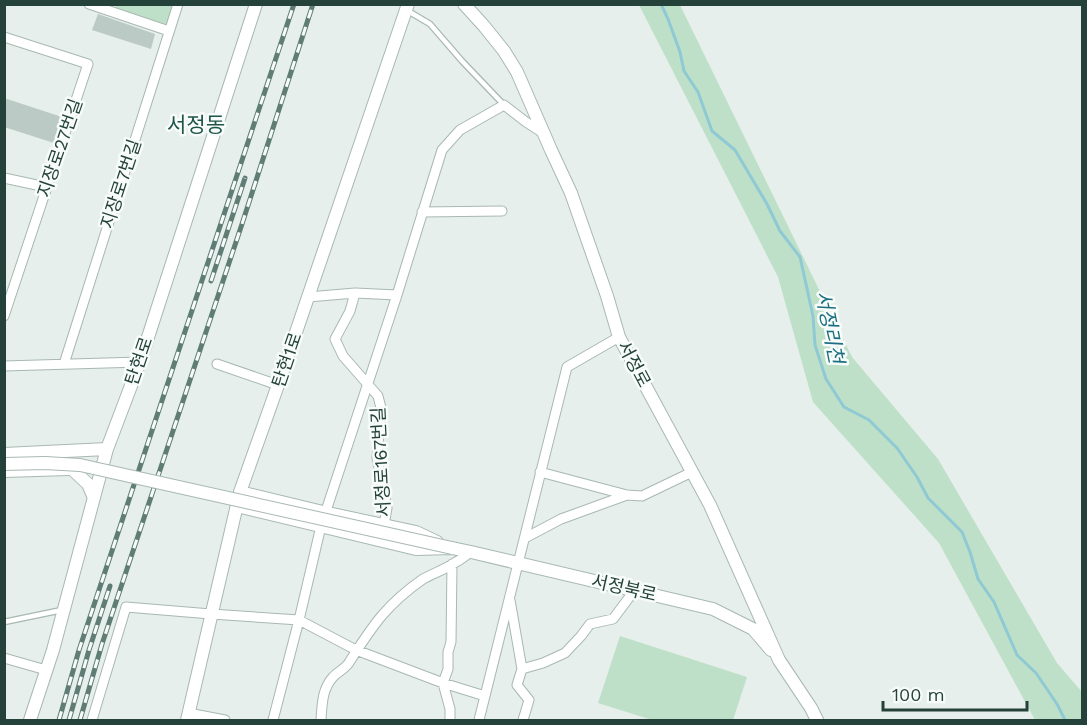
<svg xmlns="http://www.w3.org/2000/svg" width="1087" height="725" font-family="'Work Sans','Noto Sans KR',sans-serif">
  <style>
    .green { fill: #bfe0c8 }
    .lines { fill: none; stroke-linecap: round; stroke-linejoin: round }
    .stream { stroke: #8ec9d4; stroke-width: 3 }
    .building { fill: #bbcac4 }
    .service-casing { stroke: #a8b8b2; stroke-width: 7 }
    .minor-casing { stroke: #a8b8b2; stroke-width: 11 }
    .tertiary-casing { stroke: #a8b8b2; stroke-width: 14 }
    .service { stroke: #fff; stroke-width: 4.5 }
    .minor { stroke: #fff; stroke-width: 9 }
    .tertiary { stroke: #fff; stroke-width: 12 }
    .rail-casing { stroke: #5f7d75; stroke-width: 5 }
    .rail { stroke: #f7fbf9; stroke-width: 3; stroke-dasharray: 9; stroke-linecap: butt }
    .tertiary-bridge-casing { stroke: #a8b8b2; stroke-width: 14; stroke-linecap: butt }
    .tertiary-bridge { stroke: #fff; stroke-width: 12 }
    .labels { text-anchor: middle; stroke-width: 5; stroke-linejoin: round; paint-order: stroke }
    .street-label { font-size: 18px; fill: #24423a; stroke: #f7fbf9 }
    .water-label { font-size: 20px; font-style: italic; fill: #1c6f80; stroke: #f7fbf9 }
    .quarter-label { font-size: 21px; fill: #1f5548; stroke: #f7fbf9 }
  </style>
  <rect width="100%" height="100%" fill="#e6efeb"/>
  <path class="green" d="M116,5H173L166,26L115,9Z
    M639,5H680L852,357L938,459L1057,663L1082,692V720H1035L939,543L813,402L778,277Z
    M620,636L747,677L733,720H652L598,703Z"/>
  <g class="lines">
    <path class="stream" d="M661,4L668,19L680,52L684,71L698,92L712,131L735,150L767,204L780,231L800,257L813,316L815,345L826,379L844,407L869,420L897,448L917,477L928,498L962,532L970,552L978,579L994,602L1017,655L1036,673L1057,704L1065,720"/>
  </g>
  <path class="building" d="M98,14L155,34L151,49L92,30Z
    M4,98L62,117L54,143L4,127Z"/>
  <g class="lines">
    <g class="service-casing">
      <path id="service" d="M408,11L430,24L462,61L504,105
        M4,622L62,610"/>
    </g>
    <g class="minor-casing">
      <path id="minor" d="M89,4L169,31
        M4,37L88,64L4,316
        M4,178L46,187
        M422,212L502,211
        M308,297L355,293
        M64,364L178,4
        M217,364L278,385
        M4,366L140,362
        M540,472L627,495L642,496L692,472
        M384,525L387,508L377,458L381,408L378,396L343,356L335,339L350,311L355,293L397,295L442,150L460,130L504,105L526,122L543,133
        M525,538L561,519L627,495
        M510,600L522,669
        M4,658L46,670
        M188,713L225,720
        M92,720L126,607L211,614L299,620L356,650L443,683L485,696
        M273,720L299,620L321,526L397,295
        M321,720C322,705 322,689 333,677C338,671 346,669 350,661C373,625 387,604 423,579C434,573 446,569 456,562C462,559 466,555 471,552
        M450,720V709L443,683L448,669V652L451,642L452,564
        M479,720L567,367L619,337
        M523,720L529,700L517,685L522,669L543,663L565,653L581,636L590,624L613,619L634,591"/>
    </g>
    <g class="tertiary-casing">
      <path id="tertiary" d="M464,4L484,26L504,51L517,72L551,150L571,193L607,296L619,337L710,505L779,660L811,708L817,720
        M4,454L107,449
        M72,469L88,484L94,498
        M4,471L69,469
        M240,492L323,512L416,532L437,542
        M237,506L416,549L452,548L471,552L713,609L753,629L771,650
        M30,720L53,650L107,449L140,362L256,4
        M187,720L240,492L278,385L408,4"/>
    </g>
    <use href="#service" class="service"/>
    <use href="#minor" class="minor"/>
    <use href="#tertiary" class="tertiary"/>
    <g class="rail-casing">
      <path id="rail" d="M211,281L245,178
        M59,720L79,650L294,4
        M69,720L89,650L110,586
        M80,720L102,644L242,224L313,4"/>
    </g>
    <use href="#rail" class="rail"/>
    <g class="tertiary-bridge-casing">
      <path id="tertiary-bridge" d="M4,464L45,463L80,465L452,548"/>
    </g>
    <use href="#tertiary-bridge" class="tertiary-bridge"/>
  </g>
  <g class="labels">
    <g class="street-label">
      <text transform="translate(60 148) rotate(-71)" y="6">지장로27번길</text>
      <text transform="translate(121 184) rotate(-72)" y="6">지장로7번길</text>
      <text transform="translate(287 360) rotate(-71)" y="6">탄현1로</text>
      <text transform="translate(139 361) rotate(-71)" y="6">탄현로</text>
      <text transform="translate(634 364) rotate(62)" y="6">서정로</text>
      <text transform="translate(381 462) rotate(-93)" y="6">서정로167번길</text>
      <text transform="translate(624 588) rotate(13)" y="6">서정북로</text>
    </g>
    <g class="water-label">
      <text transform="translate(830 327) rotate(79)" y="7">서정리천</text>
    </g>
    <g class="quarter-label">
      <text x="196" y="132">서정동</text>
    </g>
  </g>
  <rect width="1087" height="725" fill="none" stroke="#24423a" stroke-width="12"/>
  <path d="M883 701v9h144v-9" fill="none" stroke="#24423a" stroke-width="3"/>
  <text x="892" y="701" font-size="18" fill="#24423a" stroke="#f7fbf9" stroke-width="4.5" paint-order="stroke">100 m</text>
</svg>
